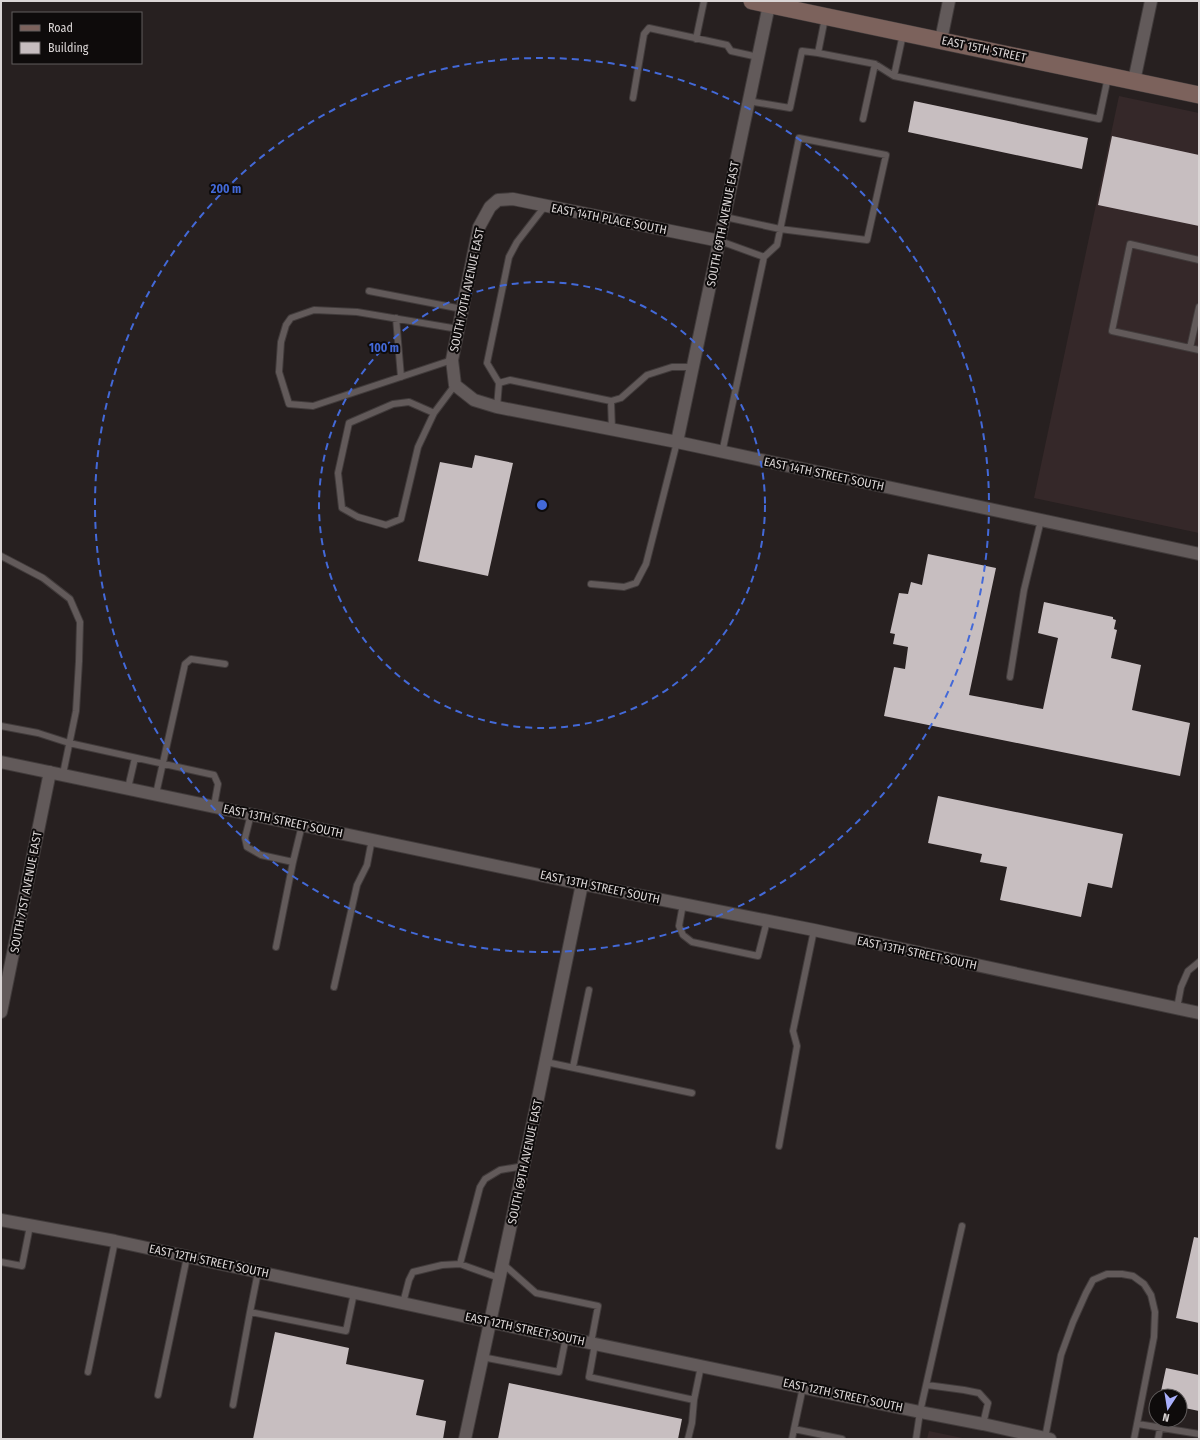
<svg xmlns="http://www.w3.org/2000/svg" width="1200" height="1440" font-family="'Fira Sans Condensed',sans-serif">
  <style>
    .built { fill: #352829 }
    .building { fill: #c7bec0 }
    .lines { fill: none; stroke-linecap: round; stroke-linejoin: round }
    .service-casing { stroke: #413b3b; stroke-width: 8 }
    .minor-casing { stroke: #413b3b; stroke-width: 14 }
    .secondary-casing { stroke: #413b3b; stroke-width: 18 }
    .service { stroke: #625a5a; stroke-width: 6 }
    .minor { stroke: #625a5a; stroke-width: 12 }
    .secondary { stroke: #7c625c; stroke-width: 17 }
    .ring { fill: none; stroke: #4369d8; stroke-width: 2; stroke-dasharray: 7 5 }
    .labels { text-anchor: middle; stroke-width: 4; stroke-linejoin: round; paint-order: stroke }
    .street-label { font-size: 12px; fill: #dbd6d6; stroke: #0e0b0b }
    .centre { fill: #4369d8; stroke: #0e0b0b; stroke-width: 2 }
    .ring-label { font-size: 12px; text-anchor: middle; font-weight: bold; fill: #4369d8; stroke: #0e0b0b; stroke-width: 4; stroke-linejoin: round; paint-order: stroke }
  </style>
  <rect width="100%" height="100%" fill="#272020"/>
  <path class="built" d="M1119,96L1199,113V533L1034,498Z
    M929,1431L967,1439H927Z"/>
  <path class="building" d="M914,101L1088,138L1082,169L908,132Z
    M1112,136L1199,155V226L1098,205Z
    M475,455L513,463L488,576L418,561L440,462L472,468Z
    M928,554L996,568L969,695L1043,709L1058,638L1038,633L1044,602L1113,617V619L1116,620L1114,629L1117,630L1111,658L1141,665L1132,710L1190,723L1180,776L884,716L894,667L905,669L908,647L893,644L895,634L890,633L899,593L908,594L911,582L922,585Z
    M938,796L1123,834L1112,888L1088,883L1081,917L1000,900L1007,867L980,862L982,854L928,843Z
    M1194,1237L1199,1238V1323L1176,1318Z
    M275,1332L349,1348L346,1364L424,1380L416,1415L446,1421L443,1439H253Z
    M1166,1368L1199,1375V1411L1180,1407V1396H1160Z
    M509,1383L682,1419L678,1439H498Z"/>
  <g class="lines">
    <g class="service-casing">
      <path id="service" d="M825,18L818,53L875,64L894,76L1099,119L1108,77
        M696,39L704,1
        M894,76L903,34
        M633,98L644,34L649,28L727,45L731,51L758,57
        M748,101L790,108L802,51L818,53
        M863,119L875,64
        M720,241L764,257
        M1199,260L1130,244L1112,331L1199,350
        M369,291L462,309
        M396,318L401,377
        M1190,348L1199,307
        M452,360L313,406L289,404L279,372L281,342L286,325L291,318L314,310L357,312L458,329
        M499,383L510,380L611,401L621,398L647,375L672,367H694
        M611,401L612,430
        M497,407L499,383L487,363L509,257L517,242L545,206
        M434,413L409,402L393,404L349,423L338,473L342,508L358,517L386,525L401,519L418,447L434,413L455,385
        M722,453L764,257L777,245L799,138L886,155L867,240L780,229L725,217
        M1,556L43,578L70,599L80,622L79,661L76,711L63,774
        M591,584L624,587L636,583L646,564L677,442
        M1010,677L1024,590L1041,520
        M1,726L38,733L69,743L214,775L218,784L214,806
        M128,788L135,758
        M156,794L185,664L191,659L225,664
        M251,814L245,838L247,847L261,855L293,862L302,825
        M683,904L679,926L683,935L692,942L758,956L767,921
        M276,947L293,862
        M334,987L357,885L367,865L372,839
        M1177,1008L1181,987L1188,971L1199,962
        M546,1062L692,1093
        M573,1067L589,990
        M779,1146L797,1046L793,1031L814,930
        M1,1262L22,1266L30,1226
        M502,1263L536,1293L598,1306L591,1343
        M460,1264L480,1187L485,1179L500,1170L524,1166
        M258,1272L250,1312L346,1331L354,1293
        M403,1303L409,1280L413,1272L442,1265L460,1264L499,1278
        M595,1344L589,1377L694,1400L701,1366
        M482,1357L559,1372L566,1337
        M88,1372L115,1241
        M927,1385L964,1390L979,1393L988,1403L983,1424
        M803,1387L794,1429L842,1439
        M158,1395L187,1257
        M233,1405L250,1312
        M1138,1424L1199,1434
        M1045,1438L1061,1355L1073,1322L1086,1293L1093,1280L1107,1274H1122L1133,1276L1144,1284L1151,1295L1155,1312L1154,1337L1134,1439
        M688,1439L692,1423L694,1400
        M792,1439L794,1429
        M916,1439L920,1412L962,1226
        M1158,1439L1160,1429"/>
    </g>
    <g class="minor-casing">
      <path id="minor" d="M941,40L949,1
        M1134,81L1151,1
        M720,241L513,199L498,200L490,207L479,227L452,360L455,385L474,400L497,407L677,442L1199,554
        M677,442L769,5
        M1,762L582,884L814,930L1199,1013
        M1,1012L50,772
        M1,1220L115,1241L490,1322L920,1412L983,1424L1050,1439
        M465,1439L537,1103L582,884"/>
    </g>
    <g class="secondary-casing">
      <path id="secondary" d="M752,1L1199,95"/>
    </g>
    <use href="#service" class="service"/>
    <use href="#minor" class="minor"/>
    <use href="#secondary" class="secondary"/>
  </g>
  <g class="ring">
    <circle cx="542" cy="505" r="223"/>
    <circle cx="542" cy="505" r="447"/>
  </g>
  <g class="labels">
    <g class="street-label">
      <text transform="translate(984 49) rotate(12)" y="4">EAST 15TH STREET</text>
      <text transform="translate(609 219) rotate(11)" y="4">EAST 14TH PLACE SOUTH</text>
      <text transform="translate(723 224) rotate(-79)" y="4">SOUTH 69TH AVENUE EAST</text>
      <text transform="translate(467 290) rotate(-78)" y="4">SOUTH 70TH AVENUE EAST</text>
      <text transform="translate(824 474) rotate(12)" y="4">EAST 14TH STREET SOUTH</text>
      <text transform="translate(283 821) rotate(12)" y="4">EAST 13TH STREET SOUTH</text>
      <text transform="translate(600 887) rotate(12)" y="4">EAST 13TH STREET SOUTH</text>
      <text transform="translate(26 892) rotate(-79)" y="4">SOUTH 71ST AVENUE EAST</text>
      <text transform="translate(917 953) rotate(12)" y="4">EAST 13TH STREET SOUTH</text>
      <text transform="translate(525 1162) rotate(-78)" y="4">SOUTH 69TH AVENUE EAST</text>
      <text transform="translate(209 1261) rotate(12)" y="4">EAST 12TH STREET SOUTH</text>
      <text transform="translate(525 1329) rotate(12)" y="4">EAST 12TH STREET SOUTH</text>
      <text transform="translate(843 1395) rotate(12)" y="4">EAST 12TH STREET SOUTH</text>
    </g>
  </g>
  <circle cx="542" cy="505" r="6" class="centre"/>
  <g class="ring-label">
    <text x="226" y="193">200 m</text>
    <text x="384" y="352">100 m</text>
  </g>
  <rect width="1200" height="1440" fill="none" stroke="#dbd6d6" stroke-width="4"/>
  <rect x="12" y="12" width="130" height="52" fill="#0e0b0b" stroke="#605c5c"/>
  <rect x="20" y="25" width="20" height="6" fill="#7c625c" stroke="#605c5c"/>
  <text x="48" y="32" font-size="12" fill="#dbd6d6">Road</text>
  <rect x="20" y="42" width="20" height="12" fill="#c7bec0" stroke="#605c5c"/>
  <text x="48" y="52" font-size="12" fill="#dbd6d6">Building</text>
  <g transform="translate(1168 1408) rotate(192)"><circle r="19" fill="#0e0b0b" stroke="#605c5c"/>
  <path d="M0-3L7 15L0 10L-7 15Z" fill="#a9b0fc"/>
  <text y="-6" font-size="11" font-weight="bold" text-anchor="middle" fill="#dbd6d6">N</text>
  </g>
</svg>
